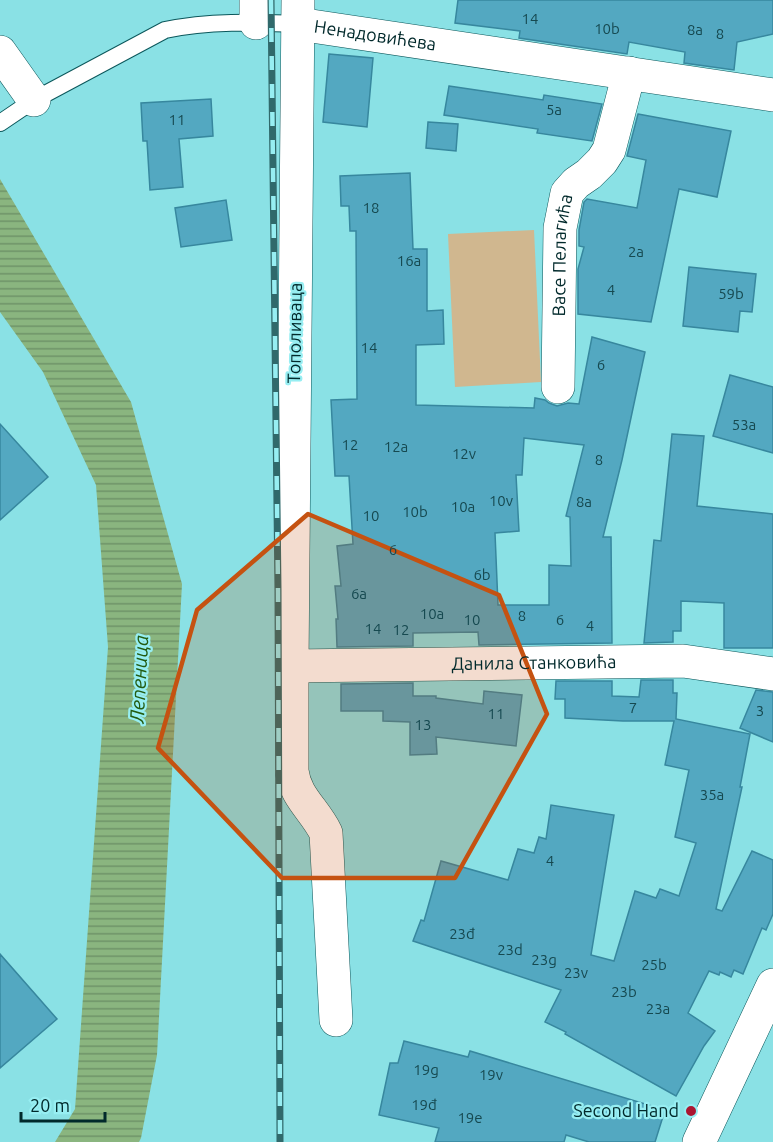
<svg xmlns="http://www.w3.org/2000/svg" width="773" height="1142" font-family="Ubuntu,sans-serif">
  <style>
    .pitch { fill: #d0b78f }
    .water { fill: url(#water-rules) }
    .building { fill: #53a8c1; stroke: #37879e; stroke-width: 1.5; fill-rule: evenodd }
    .lines { fill: none; stroke-linecap: round; stroke-linejoin: round }
    .lane-casing { stroke: #0b575b; stroke-width: 18 }
    .street-casing { stroke: #0b575b; stroke-width: 34 }
    .secondary-casing { stroke: #0b575b; stroke-width: 34 }
    .lane { stroke: #fff; stroke-width: 16 }
    .street { stroke: #fff; stroke-width: 33 }
    .secondary { stroke: #fff; stroke-width: 33 }
    .rail-casing { stroke: #30696b; stroke-width: 7 }
    .rail { stroke: #97eef2; stroke-width: 4.5; stroke-dasharray: 14; stroke-linecap: butt }
    .marked { fill: #c55211; fill-opacity: 0.2; stroke: #c55211; stroke-width: 4.5; stroke-linejoin: round }
    .poi-dot { fill: #ab1530; stroke: #97eef2; stroke-width: 2 }
    .labels { text-anchor: middle; stroke-width: 4.5; stroke-linejoin: round; paint-order: stroke }
    .number-label { font-size: 15px; fill: #164950 }
    .street-label { font-size: 18px; fill: #01292b; stroke: #97eef2 }
    .poi-label { font-size: 18px; fill: #01292b; stroke: #97eef2; text-anchor: end }
    .water-label { font-size: 20px; font-style: italic; fill: #235b11; stroke: #97eef2 }
  </style>
  <defs>
    <pattern id="water-rules" width="6" height="5" patternUnits="userSpaceOnUse" patternTransform="scale(1.5)"><rect width="6" height="5" fill="#8ab57f"/><path d="M0 2.5h6" fill="none" stroke="#6e9368"/></pattern>
  </defs>
  <rect width="100%" height="100%" fill="#8ae1e5"/>
  <path class="pitch" d="M534,230L541,382L455,387L448,234Z"/>
  <path class="water" d="M0,179L131,402L182,584L157,1055L141,1138L139,1142H55L75,1109L108,647L96,485L43,372L0,312Z"/>
  <path class="building" d="M458,0H773V34L737,42L734,70L684,63L685,52L629,42L627,54L519,38L520,31L455,23Z
    M329,54L373,58L367,127L323,122Z
    M449,86L543,100L544,95L602,104L592,141L537,133L538,129L444,115Z
    M211,99L213,136L179,139L183,187L150,190L147,141H143L141,103Z
    M638,114L731,131L717,197L679,189L651,322L578,314V269L584,247L579,246V230L584,202L587,199L637,208L646,160L627,156Z
    M428,122L458,124L456,151L426,148Z
    M410,173L413,249H427V311L443,310L444,344L416,345V405L534,408L535,398L545,400L549,403L557,406L568,403L579,404L592,337L645,352L622,460L603,537H611L612,643L479,645L478,632L413,633V646L337,647L336,619H338L335,586H341L337,546L353,544L349,476H335L331,400L357,399L356,231H350L349,206H341L340,176ZM524,438L584,445L566,516L570,517L571,566L549,565V605H498L495,533L519,531L516,475H522Z
    M226,200L232,240L181,247L175,208Z
    M689,267L756,274L752,312L740,311L738,332L683,326Z
    M730,375L773,387V453L713,436Z
    M0,424L48,477L0,520Z
    M672,434L704,436L697,506L773,514V648H724V603L681,601V631H673V642L644,643L654,540L661,541Z
    M641,680H673V693H677L676,719L750,734L740,787H742L716,909L722,911L752,851L773,860V914L766,930L762,928L743,974L734,970L731,977L720,972L719,975L709,971L688,1013L715,1031L704,1046L676,1096L565,1034L566,1032L545,1022L561,990L413,941L421,920L424,921L441,861L508,880L518,849L534,853L539,837L546,839L551,805L614,815L591,955L614,961L635,891L656,898L660,889L679,896L696,843L675,837L689,770L665,765L674,721H623L565,718V699H555L556,681H612V696L639,697Z
    M413,683V696H436V698L483,704L484,691L522,695L516,746L436,737L437,754L410,755V722L383,721V711H341V684Z
    M756,690L773,692V742L740,728Z
    M0,954L57,1019L0,1068Z
    M404,1041L468,1057L470,1051L665,1110L655,1142H589L566,1135L564,1142H435L439,1128L379,1115L390,1063H398Z"/>
  <g class="lines">
    <g class="lane-casing">
      <path id="lane" d="M0,123L34,100L165,30C208,21 255,22 298,24"/>
    </g>
    <g class="street-casing">
      <g id="street">
        <path d="M256,0V23"/>
        <path d="M298,0L292,666V771C295,797 315,810 326,833L336,1020"/>
        <path id="s1" d="M298,24L773,95"/>
        <path d="M0,52L34,100"/>
        <path id="s2" d="M558,387L560,228L567,193L576,183L589,174L602,161L609,150L629,73"/>
        <path id="s3" d="M292,666L683,661L773,674"/>
      </g>
    </g>
    <g class="secondary-casing">
      <path id="secondary" d="M699,1142L773,985"/>
    </g>
    <use href="#lane" class="lane"/>
    <use href="#street" class="street"/>
    <use href="#secondary" class="secondary"/>
    <g class="rail-casing">
      <path id="rail" d="M271,0L278,590L280,1142"/>
    </g>
    <use href="#rail" class="rail"/>
  </g>
  <path class="marked" d="M308,514L499,595L547,714L455,878H282L158,748L197,610Z"/>
  <circle class="poi-dot" cx="691" cy="1111" r="6"/>
  <g class="labels">
    <g class="number-label">
      <text x="530" y="24">14</text>
      <text x="607" y="34">10b</text>
      <text x="695" y="35">8a</text>
      <text x="720" y="39">8</text>
      <text x="554" y="115">5a</text>
      <text x="177" y="125">11</text>
      <text x="371" y="213">18</text>
      <text x="636" y="257">2a</text>
      <text x="409" y="266">16a</text>
      <text x="611" y="295">4</text>
      <text x="731" y="299">59b</text>
      <text x="369" y="353">14</text>
      <text x="601" y="370">6</text>
      <text x="744" y="430">53a</text>
      <text x="350" y="450">12</text>
      <text x="396" y="452">12a</text>
      <text x="464" y="459">12v</text>
      <text x="599" y="465">8</text>
      <text x="501" y="506">10v</text>
      <text x="584" y="507">8a</text>
      <text x="463" y="512">10a</text>
      <text x="415" y="517">10b</text>
      <text x="371" y="521">10</text>
      <text x="393" y="555">6</text>
      <text x="482" y="580">6b</text>
      <text x="359" y="599">6a</text>
      <text x="432" y="619">10a</text>
      <text x="522" y="621">8</text>
      <text x="472" y="625">10</text>
      <text x="560" y="625">6</text>
      <text x="590" y="631">4</text>
      <text x="373" y="634">14</text>
      <text x="401" y="635">12</text>
      <text x="633" y="713">7</text>
      <text x="760" y="716">3</text>
      <text x="496" y="719">11</text>
      <text x="423" y="730">13</text>
      <text x="712" y="800">35a</text>
      <text x="550" y="866">4</text>
      <text x="462" y="939">23đ</text>
      <text x="510" y="955">23d</text>
      <text x="544" y="965">23g</text>
      <text x="654" y="970">25b</text>
      <text x="576" y="978">23v</text>
      <text x="624" y="997">23b</text>
      <text x="658" y="1014">23a</text>
      <text x="426" y="1075">19g</text>
      <text x="491" y="1080">19v</text>
      <text x="424" y="1110">19đ</text>
      <text x="470" y="1123">19e</text>
    </g>
    <g class="street-label">
      <text dy="6" stroke="none"><textPath href="#s1" startOffset="78">Ненадовићева</textPath></text>
      <text dy="6" stroke="none"><textPath href="#s2" startOffset="132">Васе Пелагића</textPath></text>
      <text transform="translate(295 333) rotate(-89)" y="6">Тополиваца</text>
      <text dy="6" stroke="none"><textPath href="#s3" startOffset="242">Данила Станковића</textPath></text>
    </g>
    <g class="poi-label">
      <text x="679" y="1117">Second Hand</text>
    </g>
    <g class="water-label">
      <text transform="translate(139 679) rotate(-87)" y="7">Лепеница</text>
    </g>
  </g>
  <path d="M21 1112v9h84v-9" fill="none" stroke="#01292b" stroke-width="3"/>
  <text x="30" y="1112" font-size="18" fill="#01292b" stroke="#97eef2" stroke-width="4.5" paint-order="stroke">20 m</text>
</svg>
